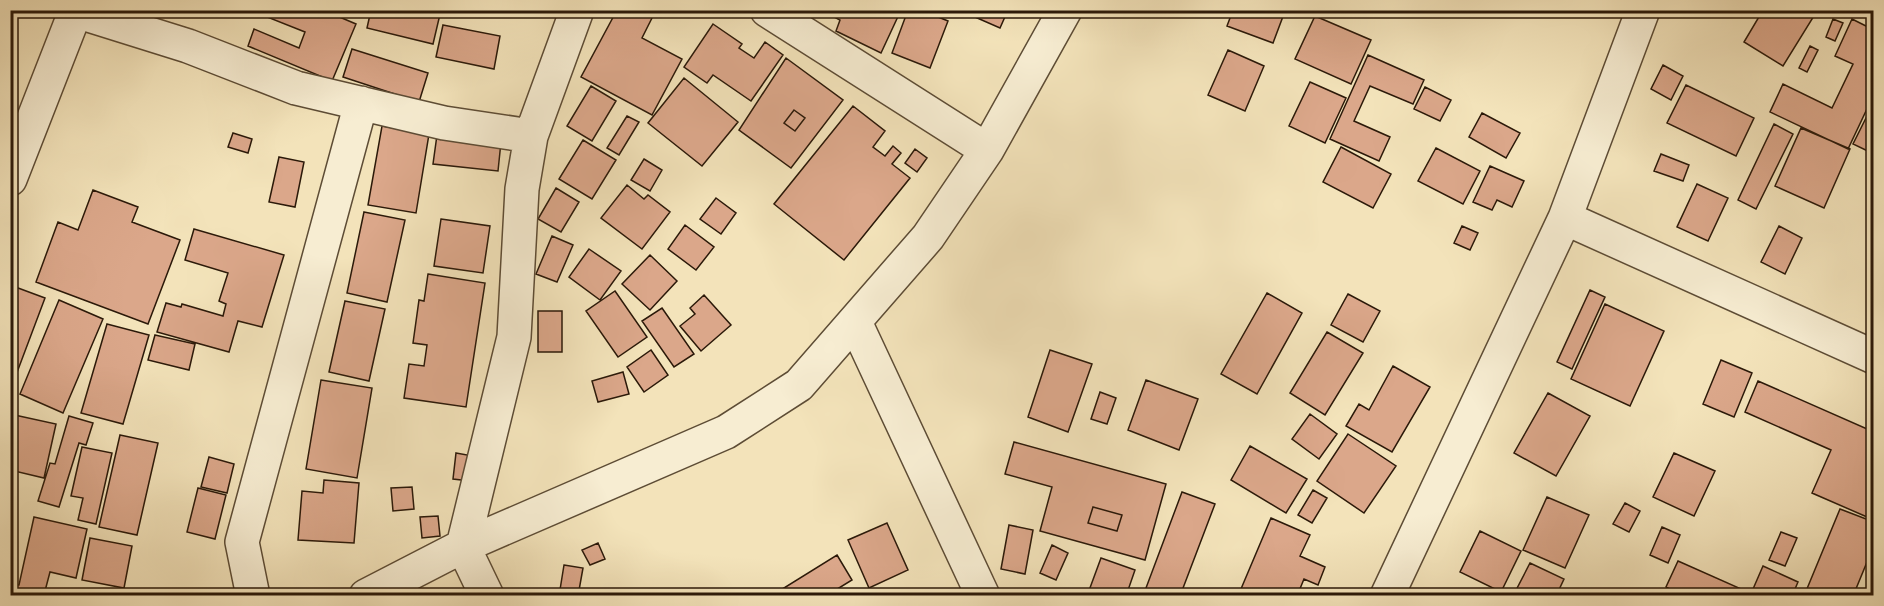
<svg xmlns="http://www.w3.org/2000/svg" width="1884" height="606" font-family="'Sorts Mill Goudy',serif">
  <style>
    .building { fill: #dba78a; stroke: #2b1909; stroke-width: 1.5; fill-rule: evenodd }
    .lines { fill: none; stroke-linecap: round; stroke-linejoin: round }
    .minor-casing { stroke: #5d4c35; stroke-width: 36 }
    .minor { stroke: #f7edd2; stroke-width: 33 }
  </style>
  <rect width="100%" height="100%" fill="#f3e3ba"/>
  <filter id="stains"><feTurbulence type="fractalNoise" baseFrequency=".00333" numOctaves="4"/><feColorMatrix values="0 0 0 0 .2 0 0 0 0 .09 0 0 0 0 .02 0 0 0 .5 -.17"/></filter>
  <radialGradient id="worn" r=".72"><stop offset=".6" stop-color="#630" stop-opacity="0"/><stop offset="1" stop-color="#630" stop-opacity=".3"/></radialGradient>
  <path class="building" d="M259,10H323L356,24L332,81L248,46L254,29L299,48L305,32L257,13Z
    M371,10H441L433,44L367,28Z
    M617,10H656L642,38L682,59L652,115L581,77Z
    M821,10H901L881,53L836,31L840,20Z
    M908,10H921L948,21L930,68L892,53Z
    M959,10H1008L1000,28Z
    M1233,10H1285V11L1273,43L1227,26Z
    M1763,10L1817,11L1783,66L1744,42Z
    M1315,16L1371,40L1351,84L1295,59Z
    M1833,19L1843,23L1835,41L1826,37Z
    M1852,19L1874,30V94L1848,149L1770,112L1783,84L1832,108L1853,64L1835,56Z
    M713,24L742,44L739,48L754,58L765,42L783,55L751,101L713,75L707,83L684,67Z
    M443,25L500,36L494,69L436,57Z
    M1810,46L1818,50L1807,72L1799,68Z
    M352,49L428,73L419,102L343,77Z
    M1228,50L1264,66L1245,111L1208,95Z
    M1368,55L1424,80L1413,104L1370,86L1354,121L1390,137L1379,161L1330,139Z
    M786,58L843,100L791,168L739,130ZM794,110L805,118L795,131L784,123Z
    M1663,65L1683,76L1671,100L1651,89Z
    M684,78L738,122L702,166L648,123Z
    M1310,82L1346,98L1325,143L1289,126Z
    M1686,85L1754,118L1736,156L1667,123Z
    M591,86L616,101L592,141L567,126Z
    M1425,87L1451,100L1440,121L1414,109Z
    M1874,102V154L1853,144Z
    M853,106L885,131L873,147L885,156L893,146L901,153L892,164L910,178L844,260L774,204Z
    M794,110L805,118L795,131L784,123Z
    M1482,113L1520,133L1506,158L1469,137Z
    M627,116L639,122L619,155L607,148Z
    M1774,124L1793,134L1756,209L1738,200Z
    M382,126L429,134L416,213L368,205Z
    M1801,128L1850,149L1824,208L1775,186Z
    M233,133L252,139L248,153L228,147Z
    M437,135L501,142L498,171L433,164Z
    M583,140L616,160L592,199L559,179Z
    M1341,147L1391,174L1373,208L1323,182Z
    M1436,148L1480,171L1463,204L1418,181Z
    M915,149L927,158L917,172L905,163Z
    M1661,154L1689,165L1683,181L1654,171Z
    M279,157L304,162L295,207L269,202Z
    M644,159L662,170L650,191L631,180Z
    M1490,166L1524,181L1512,207L1497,200L1492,210L1473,202Z
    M1697,184L1728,198L1708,241L1677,227Z
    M627,185L644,199L648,195L670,212L642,249L601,218Z
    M556,188L579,202L561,232L538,219Z
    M93,190L138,207L132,222L180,240L148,324L36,282L58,222L78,230Z
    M716,198L736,213L721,234L700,219Z
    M364,212L405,220L387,302L347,293Z
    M441,219L490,226L483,273L434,266Z
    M685,225L714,247L696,270L668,249Z
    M1462,226L1478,233L1470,250L1454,243Z
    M1779,226L1802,238L1785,274L1761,262Z
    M194,229L284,255L262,327L238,321L229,352L157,332L166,303L181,307L182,304L223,316L226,304L219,301L228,273L185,260Z
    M552,236L573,245L557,282L536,274Z
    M589,249L621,271L600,300L569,277Z
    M650,255L677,281L650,310L622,284Z
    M428,274L485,283L466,407L404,398L409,364L424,366L427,345L413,343L419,300L424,301Z
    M10,285L45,298L16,375L10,373Z
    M1590,290L1605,297L1572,369L1557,362Z
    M615,291L647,337L618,357L586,311Z
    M1267,293L1302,313L1257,394L1221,374Z
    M1348,294L1380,311L1363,342L1331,325Z
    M704,295L731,325L701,351L680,326L695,314L690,308Z
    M59,300L103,319L63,413L20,394Z
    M345,301L385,309L369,381L329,372Z
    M1605,304L1664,331L1630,406L1571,379Z
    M662,308L694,354L674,367L642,321Z
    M538,311H562V352H538Z
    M107,324L149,335L123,424L81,413Z
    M1327,332L1363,353L1325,415L1290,393Z
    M155,335L195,344L189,370L148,360Z
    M651,350L668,375L644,392L627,367Z
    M1050,350L1092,364L1068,432L1028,417Z
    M1721,360L1752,373L1734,417L1703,404Z
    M1393,366L1430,387L1392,452L1346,426L1359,404L1369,410Z
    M623,372L629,394L598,402L592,381Z
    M321,380L372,388L357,478L306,469Z
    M1146,380L1198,399L1179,450L1128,430Z
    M1758,381L1874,432V520L1812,493L1831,450L1745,412Z
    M1100,392L1116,398L1107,424L1091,419Z
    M1548,393L1590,416L1556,476L1514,453Z
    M10,414L56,424L44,478L10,470Z
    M1310,414L1337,434L1319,459L1292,439Z
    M69,416L93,423L86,445L79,443L59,507L38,501L50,463L55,464Z
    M1348,434L1396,466L1364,513L1317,481Z
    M120,435L158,443L137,535L99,527Z
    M1014,442L1166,484L1145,560L1040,531L1052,487L1005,474ZM1093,507L1122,515L1117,531L1088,523Z
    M1250,446L1307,479L1286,513L1231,480Z
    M82,447L112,453L96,524L78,520L83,498L71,496Z
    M456,453L473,456L470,481L453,479Z
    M1674,453L1715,471L1694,516L1653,497Z
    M209,457L234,464L227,493L201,487Z
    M324,480L359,483L354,543L298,540L302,491L323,493Z
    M412,487L414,509L393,511L391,488Z
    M198,488L226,495L215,539L187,532Z
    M1313,490L1327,498L1312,523L1298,515Z
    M1182,492L1215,504L1180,596H1143Z
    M1547,497L1589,515L1565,568L1523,550Z
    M1625,503L1640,511L1629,532L1613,524Z
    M1093,507L1122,515L1117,531L1088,523Z
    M1840,509L1874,522V545L1853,596H1804Z
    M438,516L440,536L422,538L420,517Z
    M34,517L87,529L76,578L50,572L45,591L65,596H10V584L19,585Z
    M1271,518L1310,535L1300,556L1325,567L1318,585L1304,579L1297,596H1238Z
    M887,523L908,570L869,588L848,540Z
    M1009,525L1033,530L1025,574L1001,569Z
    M1662,527L1680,535L1668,563L1650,555Z
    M1480,531L1521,551L1501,592L1460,572Z
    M1781,532L1797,538L1785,566L1769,560Z
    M90,538L132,546L124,588L82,580Z
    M598,543L605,559L590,565L582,550Z
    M1052,545L1068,553L1056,580L1040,573Z
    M837,555L852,580L826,596H771Z
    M1101,558L1135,570L1126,596H1087Z
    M1678,561L1748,592L1746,596H1683L1666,587Z
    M1530,563L1564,579L1556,596H1513Z
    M564,565L583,568L578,596H559Z
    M1763,566L1798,582L1792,596H1750Z"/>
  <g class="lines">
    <g class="minor-casing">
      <path id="minor" d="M767,10L987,150
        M76,11L188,46L296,88L444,123L531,136
        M10,179L76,10
        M1565,218L1874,357
        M855,322L983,596
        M253,596L242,542L361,103
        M366,596L463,546L726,432L799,385L928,237L987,150L1065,10
        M487,596L463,546L514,337L522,189L531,136L577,10
        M1387,596L1565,218L1643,10"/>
    </g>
    <use href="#minor" class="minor"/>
  </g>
  <rect width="1884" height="606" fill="none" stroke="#f3e3ba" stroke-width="36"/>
  <rect x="12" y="12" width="1860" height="582" fill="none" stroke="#2b1909" stroke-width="3"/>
  <rect x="18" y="18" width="1848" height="570" fill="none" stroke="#2b1909" stroke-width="1.5"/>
  <rect width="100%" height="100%" filter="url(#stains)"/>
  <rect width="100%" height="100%" fill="url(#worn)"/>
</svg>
